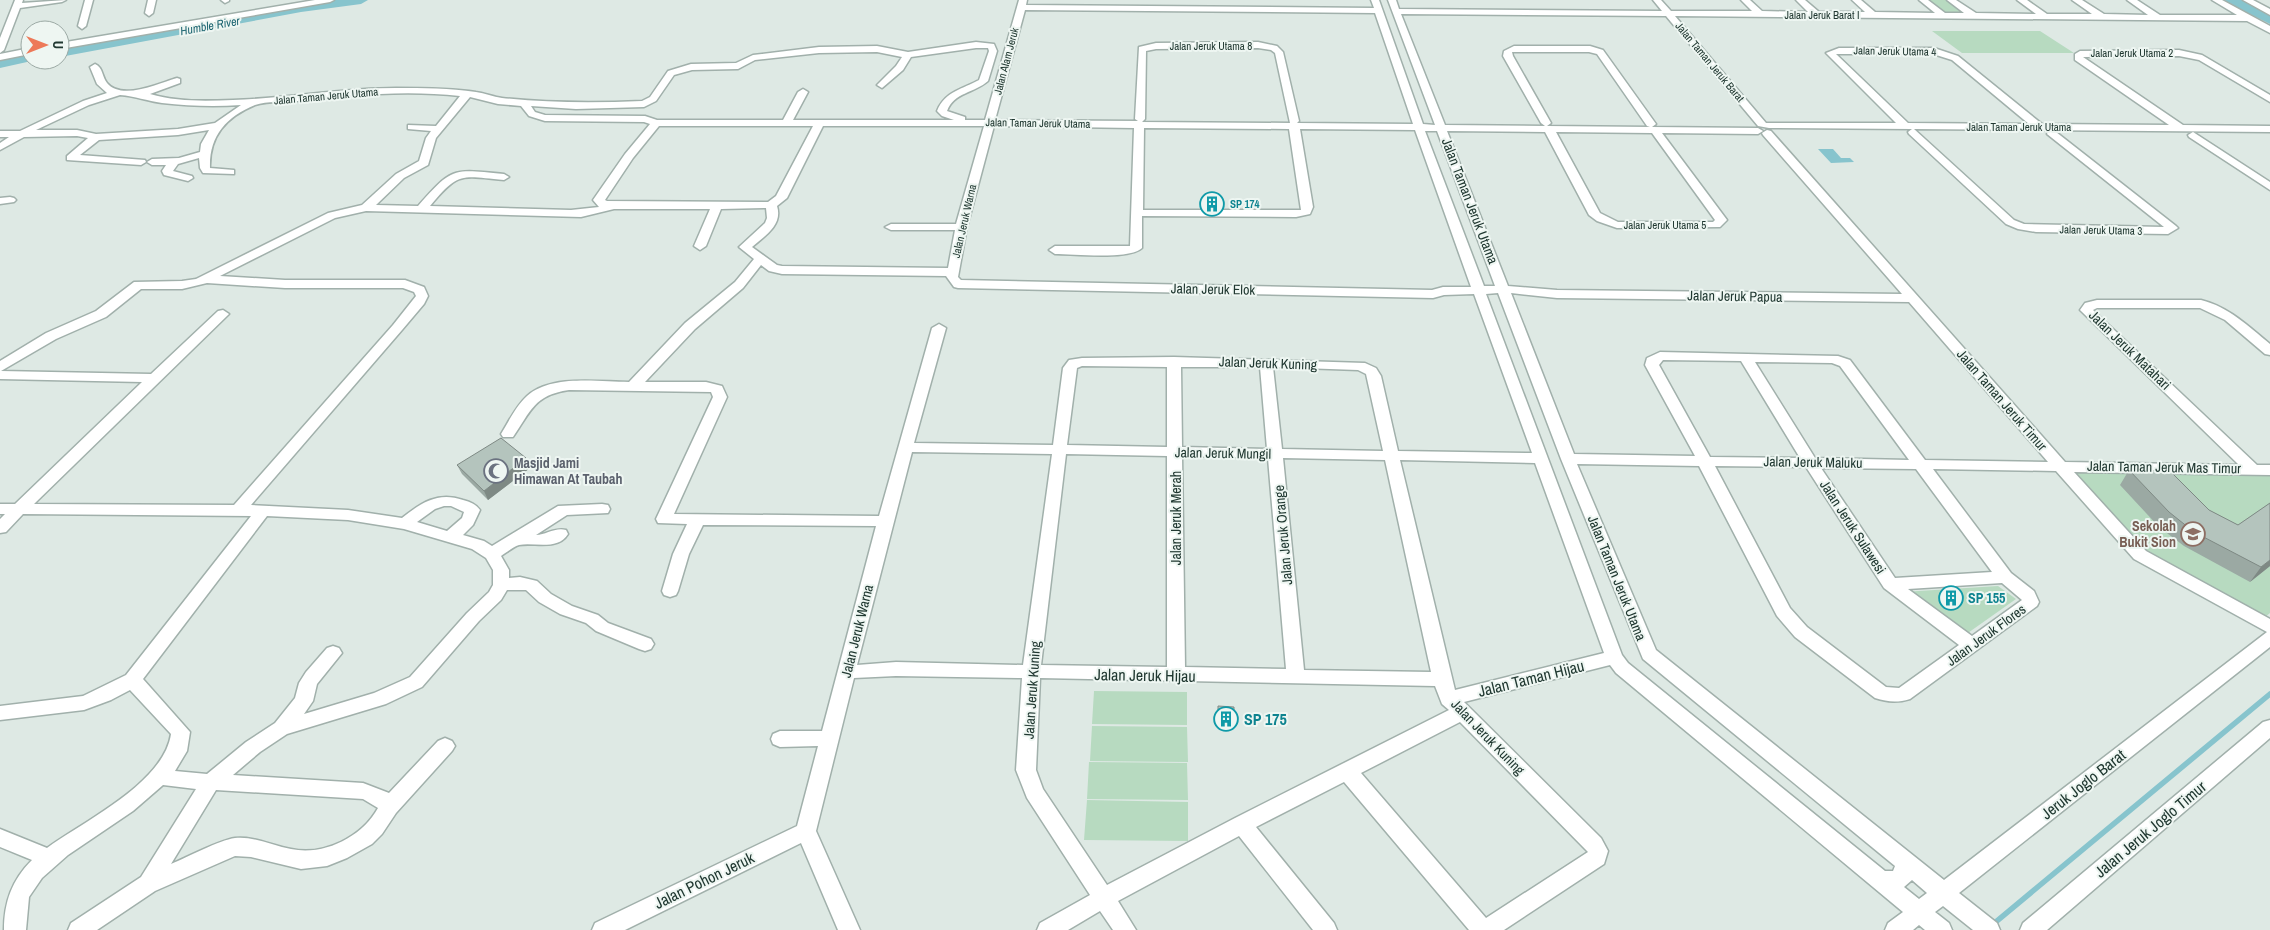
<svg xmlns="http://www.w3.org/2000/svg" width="2270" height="930" font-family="'Archivo Narrow',sans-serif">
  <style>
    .green { fill: #b7dac0 }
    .water { fill: #87c4cd }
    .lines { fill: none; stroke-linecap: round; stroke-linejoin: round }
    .stream { stroke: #87c4cd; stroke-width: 5.5 }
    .river { fill: #87c4cd; fill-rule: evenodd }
    .street-casing { stroke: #a1b0ab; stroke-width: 3 }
    .street { fill: #fff; fill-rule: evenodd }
    .wall { fill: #9ba9a3 }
    .shaded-wall { fill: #7e8984 }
    .building { fill: #b4c4bd; stroke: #7e8984 }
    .labels { text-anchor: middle; stroke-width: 4; stroke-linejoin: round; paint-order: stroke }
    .far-street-label { font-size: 11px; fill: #203831; stroke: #eef6f2 }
    .far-culture-label { font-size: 11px; font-weight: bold; fill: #0d838f; stroke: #eef6f2; text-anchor: start }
    .far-water-label { font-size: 12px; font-style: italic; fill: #1d6571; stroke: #eef6f2 }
    .street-label { font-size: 14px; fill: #203831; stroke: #eef6f2 }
    .worship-label { font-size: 14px; font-weight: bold; fill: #5b616d; stroke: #eef6f2; text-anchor: start }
    .education-label { font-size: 14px; font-weight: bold; fill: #785e54; stroke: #eef6f2; text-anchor: end }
    .culture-label { font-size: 14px; font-weight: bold; fill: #0d838f; stroke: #eef6f2; text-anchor: start }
    .near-street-label { font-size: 16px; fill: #203831; stroke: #eef6f2 }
    .near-culture-label { font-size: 16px; font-weight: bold; fill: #0d838f; stroke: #eef6f2; text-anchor: start }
  </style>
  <rect width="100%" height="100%" fill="#dee9e4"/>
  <path class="green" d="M1928,0H1948L1967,14H1947Z
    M1932,31H2040L2074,53H1962Z
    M2066,471L2270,473V613L2258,623L2142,557Z
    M1998,586L2016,599L1965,635L1903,592Z
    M1094,691L1187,692V725L1092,724Z
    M1092,726L1187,727L1188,762L1090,761Z
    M1089,762L1187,763L1188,800L1087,799Z
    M1087,800L1188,802V841L1084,840Z"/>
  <path class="water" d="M1818,149H1833L1841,158H1850L1854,162L1831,163Z"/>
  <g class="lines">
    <path class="stream" d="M1986,930L2270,694"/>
    <path class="river" d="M328,0H368L361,4L301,12L60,57V47Z
      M2225,0H2243L2270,14V24L2227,3Z
      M30,52V60H36L0,68V58Z"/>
    <g class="street-casing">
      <path id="street" d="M15,0H23L22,3L66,0L62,2L20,8L4,50L0,53V38Z
        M85,0H93L86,26L82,29L78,26Z
        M148,0H156L153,13L149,16L145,13Z
        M221,0H229V1L225,3Z
        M315,0H334L330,2L60,49V43Z
        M1019,0H1027L1026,5L1374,8L1371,0H1379L1423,124L1435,125L1388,0H1396L1399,9L1662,11L1653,0H1661L1671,11H1752L1741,0H1750L1762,11L1808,12L1796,0H1805L1819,12H1865L1852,0H1861L1875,12L1935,13L1919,0H1928L1945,13H1964L1947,0H1956L1976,13L2036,14L2017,0H2027L2047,14H2092L2072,0H2082L2104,14L2148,15L2127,0H2137L2160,15H2237L2212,0H2222L2270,26V33L2247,21L1675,16L1766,123H1896L1826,53L1839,48H1934L1958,56L2042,124L2169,125L2075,60V54L2080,51L2179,50L2202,55L2270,95V102L2199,60L2179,56L2083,57L2183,125L2270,126V132L1914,129L2014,220L2024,224L2164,227L2047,134L2048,132H2056L2176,226L2178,228L2168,234L2036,232L2018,229L2006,224L1909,134L1908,132L1912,129L1769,128L1758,126L1666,16L1401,14L1445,125L1545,126L1541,123L1503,56L1504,51L1514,46H1590L1603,50L1656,124L1652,127L1758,128L1763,131L1758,134L1662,133L1727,220L1720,227L1617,228L1597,221L1589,215L1545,132L1447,131L1508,286L1557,290L1902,294L1763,135L1762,133L1767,130L1771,131L2065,462L2239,465L2080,310L2085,303L2097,300H2201C2229,307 2248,326 2270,344V355L2265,354L2225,320L2200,308H2097L2093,310L2257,465H2270V475L2074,472L2146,551L2270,619V647L1959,893L1997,923L2000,930H1973L1943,906L1935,912L1949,923L1952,930H1925L1919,925L1913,930H1885L1888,923L1903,912L1616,673L1610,665L1464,702L1601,838L1608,851L1604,864L1504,930H1469L1344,782L1256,827L1334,923L1337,930H1313L1239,836L1118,901L1136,930H1113L1100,911L1068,930H1037L1040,923L1090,895L1027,798L1016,770L1022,678L896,676L854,678L816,831L860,930H838L801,843L625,930H592L595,923L797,826L818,746L780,747L773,744L771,739L773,734L780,731H822L876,526L703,525L689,554L678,591L676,595L670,597L664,595L662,591L673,554L687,524L658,523L656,519L713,397L711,392L569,390C534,395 531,411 513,437H503L501,434C509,421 516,406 527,396C552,374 599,382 629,382L685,323L735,282L754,259L739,247L765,223L767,218L766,208L721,209L706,246L700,250L694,246L710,209H614L581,217L366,211L335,218L220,276L285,280H405L424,287L428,296L424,304L402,330L251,505L348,510L402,518C421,503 438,491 463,500C470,502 476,504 480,510L473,525L463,535L484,541L492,546L558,506L602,504L608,505L610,509L608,513L567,515L536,535C546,535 555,527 566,530L568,534C558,551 534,542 519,545C513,547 506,553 501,556L509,570V578L520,577L537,581L551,594L572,606L598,615L608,623L651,639L654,644L651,649L645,651L639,649L596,631L586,623L560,614L539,602L526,590H507L501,600L479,621L422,687L386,704L287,734L260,752L233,775L363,783L389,793L438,741L445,738L452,741L455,746L452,751L396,813L382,834L372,844L347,858L327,866L301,869L251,857L235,856L155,891L97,930H68L71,923L141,877L196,789L163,785L133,811L68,855L42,878L29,897L26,930H4C4,902 12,880 32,860L0,847V829L47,848C84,821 164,783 171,734L130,690L111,700L84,710L0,720V706L83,696L126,675L251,516L23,514L6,532L0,533V519L5,514H0V504H15L142,382L0,379V361L46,333L96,311L134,282L182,281L196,279L328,213L362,205L396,174L419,161L426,138L431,131L408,129V125L436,126L460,96C406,90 351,95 297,101C284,102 267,101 255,105C226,117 209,136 210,168L234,170V174L203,173L200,168L199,158L178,164L173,171L192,176L193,178L188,181L164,175L162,171L166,165H152L147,162L152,159L179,158L200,152L201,144L209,130L178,135L99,140L80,155L145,160L146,162L141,165L67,160V156L88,138L77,136L24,137L0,150V143L9,137H0V131H20L83,101L107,93L97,84L90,67L95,64C103,67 102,77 107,83C122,101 159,83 177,78L180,79V83L150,94C177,102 206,101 233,100C288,98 342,88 396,88C423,88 450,88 476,92C485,93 493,97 502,98C548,103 595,103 642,101L650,97L668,71L691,64L736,63L753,55L819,47L877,46L908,52L976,42L994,44L997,51L988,81C975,93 954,92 947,111L965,117V120H985ZM1025,10L1375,13L1413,124L1297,123L1299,121L1283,52L1277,46L1258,42L1156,43L1139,47L1135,119L1138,121L995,120ZM976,48H988L989,51L979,80C963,89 945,91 937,111L942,116L954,120H793L808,92L803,89L798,92L783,120H657L645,116L545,115L535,112L531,106L576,109L644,107L656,101L674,75L692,70L738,69L755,60L819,53L877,52L902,57L896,66L877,85L882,88L903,70L911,57ZM1258,48L1271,50L1275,53L1290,123L1142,122L1145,119L1146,51L1156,49ZM1512,52H1589L1597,54L1647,126L1650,127L1547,126L1551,123L1513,56ZM1836,54H1933L1952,60L2029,124L1908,123ZM120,95C135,96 147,101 162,103C188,106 214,107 241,105L215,123L178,129L96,134L77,130H36L89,105ZM470,97L498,104L521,106L529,116L545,121L644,122L650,124L625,154L593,200L599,207L571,210L430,206C459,171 461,176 504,180L509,177L504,174C453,169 453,166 418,206L376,205L404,178L428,165L436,138ZM659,126H813L776,196L768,202L607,201L605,200L633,158ZM823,126H984L956,224H891L885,227L891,230H955L948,268L782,266L777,265L752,247C765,236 783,225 777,206L787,198ZM994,126L1134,128L1130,246H1055L1049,250L1055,254C1073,254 1130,260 1142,248V216L1296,217L1310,214L1313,207L1300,129L1415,130L1471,287H1443L1432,290L961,280L958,277L967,227ZM1144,128L1289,129L1301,210H1143ZM1425,131H1437L1495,286H1484ZM1556,132L1652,133L1715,220L1713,222H1618L1600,213ZM761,265L769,271L782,274L946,276L954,287L958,288L1433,298L1444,295L1474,294L1532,453L1398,451L1381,376L1376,368L1365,363L1174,357L1082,358L1069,360L1063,368L1053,445L914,443L946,328L939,324L932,328L879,516L674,514L727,397L722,386L706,382H645L695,329L743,288ZM207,283L285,288H403L414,292L416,296L393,325L234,505L34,504L229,314L223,310L218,311L151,374L1,371L56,339L106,317L141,289H182ZM1498,293L1561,459L1643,659L1895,866L1893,871H1885L1628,663L1622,655L1486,294ZM1511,293L1557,298L1909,302L2048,462L1925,460L1850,360L1838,356L1660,352L1647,358L1645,365L1695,456L1574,454ZM1663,360L1741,361L1800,458L1710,457L1659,365ZM1755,362L1832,363L1840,366L1909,460L1815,458ZM1082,366L1167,367V447L1067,445L1077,368ZM1181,367H1260L1267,449L1182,447ZM1273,367L1358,370L1366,374L1383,451L1282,449ZM912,452L1052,454L1023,665L896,662L857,665ZM1066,454L1167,456V667L1041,665ZM1182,456L1268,458L1286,669L1185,667ZM1283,458L1385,460L1431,672L1304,670ZM1400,460L1535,463L1604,653L1455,690ZM1577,464L1699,466L1777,616L1795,637L1875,698C1888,702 1897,703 1910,699L2037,606L2039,602L2034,591L2011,573L1933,469L2056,471L2134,559L2267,632L1944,880L1656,650ZM1715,466L1806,467L1884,588L1959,645L1899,688L1886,687L1807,627L1790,608ZM1821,468L1916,469L1992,572L1895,578ZM444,506H451L464,512L462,518L447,531L417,522L435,509ZM267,516L348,520L404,529L472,549L486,558L493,570V585L489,592L467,613L410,677L374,693L304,714L313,701L317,684L342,653L339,648L333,646L327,648L306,672L299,683L295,698L275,723L246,742L207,774L175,771L187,751L190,732L143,679ZM2002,583L2022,600L1972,636L1908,589ZM1040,678L1435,686L1442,704L1449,710L1235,818L1107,885L1043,789L1036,770ZM1460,722L1588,852L1486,918L1361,773ZM216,790L363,799L378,808C362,837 324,856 291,849C273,846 254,836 235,838C219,840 188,857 171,864ZM1912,880L1927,893L1919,899L1904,887Z
        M2243,0H2253L2270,9V15Z
        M30,48V54L0,60V54Z
        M2193,132L2270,182V190L2189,137L2188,135Z
        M10,197L14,198L16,200L14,202L0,204V198Z
        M2270,720V738L2047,930H2020L2023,923L2263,722Z"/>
    </g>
    <use href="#street" class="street"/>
  </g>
  <path class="wall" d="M457,465L530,468L488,500L462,474Z
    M2129,470L2209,510L2238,525L2270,503V566L2250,582L2184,546L2159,527L2120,485Z
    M1218,706L1234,722V727H1218Z"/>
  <path class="shaded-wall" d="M526,458L530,468L488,500L484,491Z
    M2270,560V566L2250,582L2261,567Z"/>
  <path class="building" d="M501,438L526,458L484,491L457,465Z
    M2129,470L2170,471L2209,510L2238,525L2270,503V560L2261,567L2194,532L2169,512Z
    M1218,706L1234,707V722H1218Z"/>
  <defs>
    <g id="building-ring" transform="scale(1.25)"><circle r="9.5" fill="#eef6f2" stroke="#0f9aa8" stroke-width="1.5"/><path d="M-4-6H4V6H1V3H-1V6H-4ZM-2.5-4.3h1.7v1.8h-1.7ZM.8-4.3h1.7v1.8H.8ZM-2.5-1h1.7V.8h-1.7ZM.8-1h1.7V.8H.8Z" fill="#0f9aa8"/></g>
    <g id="mosque-ring" transform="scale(1.25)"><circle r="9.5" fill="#eef6f2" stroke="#6b7280" stroke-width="1.5"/><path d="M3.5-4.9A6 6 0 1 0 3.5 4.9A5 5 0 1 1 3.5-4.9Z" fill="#6b7280"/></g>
    <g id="school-ring" transform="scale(1.25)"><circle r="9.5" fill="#eef6f2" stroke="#8d6e63" stroke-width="1.5"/><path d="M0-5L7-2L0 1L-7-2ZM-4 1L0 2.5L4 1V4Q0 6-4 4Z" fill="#8d6e63"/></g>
  </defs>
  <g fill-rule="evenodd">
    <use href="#building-ring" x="1212" y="204"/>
    <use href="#mosque-ring" x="496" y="471"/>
    <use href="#school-ring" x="2193" y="534"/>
    <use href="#building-ring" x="1951" y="598"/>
    <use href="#building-ring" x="1226" y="719"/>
  </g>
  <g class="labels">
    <g class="far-street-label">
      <text x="1822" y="19">Jalan Jeruk Barat I</text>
      <text x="1211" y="50">Jalan Jeruk Utama 8</text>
      <text transform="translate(1895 51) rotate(1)" y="4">Jalan Jeruk Utama 4</text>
      <text x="2132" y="57">Jalan Jeruk Utama 2</text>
      <text transform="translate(1006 61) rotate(-75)" y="4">Jalan Alam Jeruk</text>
      <text transform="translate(1710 62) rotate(50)" y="4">Jalan Taman Jeruk Barat</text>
      <text transform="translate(326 96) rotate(-5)" y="4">Jalan Taman Jeruk Utama</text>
      <text transform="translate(1038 123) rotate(1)" y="4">Jalan Taman Jeruk Utama</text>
      <text x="2019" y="131">Jalan Taman Jeruk Utama</text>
      <text transform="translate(964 221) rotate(-77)" y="4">Jalan Jeruk Warna</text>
      <text x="1665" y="229">Jalan Jeruk Utama 5</text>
      <text transform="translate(2101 230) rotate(1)" y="4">Jalan Jeruk Utama 3</text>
    </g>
    <g class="far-culture-label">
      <text x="1230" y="208">SP 174</text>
    </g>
    <g class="far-water-label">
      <text transform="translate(210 26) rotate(-10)" y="4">Humble River</text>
    </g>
    <g class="street-label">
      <text transform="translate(1470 201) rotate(69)" y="5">Jalan Taman Jeruk Utama</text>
      <text transform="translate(1213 289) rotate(1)" y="5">Jalan Jeruk Elok</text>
      <text transform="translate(1735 296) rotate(1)" y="5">Jalan Jeruk Papua</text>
      <text transform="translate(2130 350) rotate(44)" y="5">Jalan Jeruk Matahari</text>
      <text transform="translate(1268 363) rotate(2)" y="5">Jalan Jeruk Kuning</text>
      <text transform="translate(2002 400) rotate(49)" y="5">Jalan Taman Jeruk Timur</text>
      <text transform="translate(1223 453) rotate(1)" y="5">Jalan Jeruk Mungil</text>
      <text transform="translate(1813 462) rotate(1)" y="5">Jalan Jeruk Maluku</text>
      <text transform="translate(2164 467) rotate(1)" y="5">Jalan Taman Jeruk Mas Timur</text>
      <text transform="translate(1176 518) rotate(-90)" y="5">Jalan Jeruk Merah</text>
      <text transform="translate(1853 527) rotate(57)" y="5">Jalan Jeruk Sulawesi</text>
      <text transform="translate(1283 535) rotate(-95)" y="5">Jalan Jeruk Orange</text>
      <text transform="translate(1617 578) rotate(68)" y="5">Jalan Taman Jeruk Utama</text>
      <text transform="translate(857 631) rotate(-76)" y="5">Jalan Jeruk Warna</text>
      <text transform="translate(1986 635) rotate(-36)" y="5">Jalan Jeruk Flores</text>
      <text transform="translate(1032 690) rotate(-86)" y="5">Jalan Jeruk Kuning</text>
      <text transform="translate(1488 737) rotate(46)" y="5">Jalan Jeruk Kuning</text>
    </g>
    <g class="worship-label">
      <text x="514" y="468">Masjid Jami<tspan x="514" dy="16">Himawan At Taubah</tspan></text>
    </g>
    <g class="education-label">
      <text x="2176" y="531">Sekolah<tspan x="2176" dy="16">Bukit Sion</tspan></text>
    </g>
    <g class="culture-label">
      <text x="1968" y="603">SP 155</text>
    </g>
    <g class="near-street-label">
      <text transform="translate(1145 675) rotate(1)" y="6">Jalan Jeruk Hijau</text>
      <text transform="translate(1531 678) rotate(-14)" y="6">Jalan Taman Hijau</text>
      <text transform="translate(2083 784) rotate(-38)" y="6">Jeruk Joglo Barat</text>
      <text transform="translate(2150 829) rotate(-40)" y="6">Jalan Jeruk Joglo Timur</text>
      <text transform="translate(704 880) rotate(-26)" y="6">Jalan Pohon Jeruk</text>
    </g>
    <g class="near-culture-label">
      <text x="1244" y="725">SP 175</text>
    </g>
  </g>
  <g transform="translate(45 45) rotate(90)"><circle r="24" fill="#eef6f2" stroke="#9caaa5"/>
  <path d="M0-4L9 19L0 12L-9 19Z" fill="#ed7959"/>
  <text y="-8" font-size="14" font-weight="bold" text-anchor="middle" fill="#203831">U</text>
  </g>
</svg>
